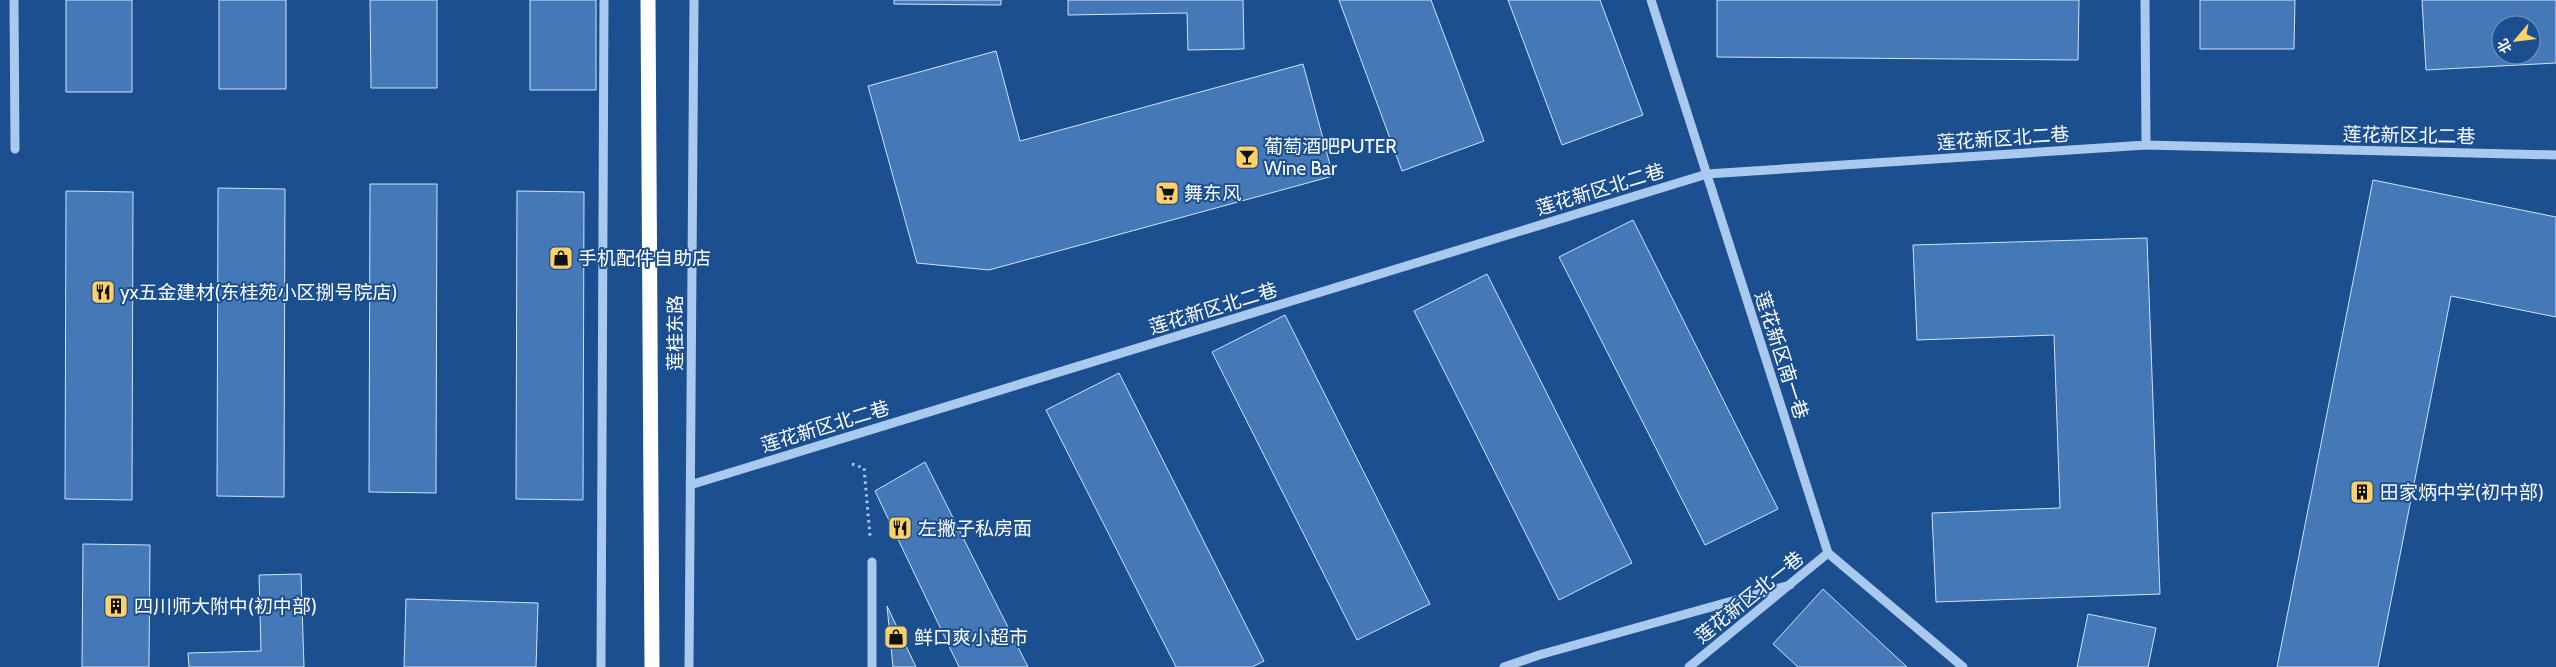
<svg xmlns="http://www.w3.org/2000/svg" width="2556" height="667" font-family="Cabin,'Noto Sans SC',sans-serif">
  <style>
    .building { fill: #4478b7; stroke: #cfe3fa; fill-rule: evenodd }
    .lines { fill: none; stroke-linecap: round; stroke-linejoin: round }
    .path { stroke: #a9c9ee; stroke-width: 3; stroke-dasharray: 2.5 4; stroke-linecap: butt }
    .minor { stroke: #a9c9ee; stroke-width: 9 }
    .highway { stroke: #fff; stroke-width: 15 }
    .labels { text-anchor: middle; stroke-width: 4; stroke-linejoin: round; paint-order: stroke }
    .street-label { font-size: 19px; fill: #fff; stroke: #1b4f8f }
    .poi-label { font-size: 19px; fill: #fff; stroke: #1b4f8f; text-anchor: start }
  </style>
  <rect width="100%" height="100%" fill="#1b4f8f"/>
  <path class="building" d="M66,0H132V92H66Z
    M219,0H286V89H219Z
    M370,0H437V88H371Z
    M530,0H596V90H530Z
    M894,0H1001V5L894,4Z
    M1068,0H1243L1244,49L1188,50L1187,13L1068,15Z
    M1339,0H1431L1484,141L1402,171Z
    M1508,0H1600L1643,115L1562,145Z
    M1717,0H2079L2078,60L1717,57Z
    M2200,0H2295L2294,49H2200Z
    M2422,0H2556V63L2426,70ZM2501,25H2531V55H2501Z
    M996,51L1020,141L1303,64L1333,176L989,270L917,263L868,86Z
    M2373,180L2556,217V317L2451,296L2378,667H2277Z
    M370,184H437L436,493L369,492Z
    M218,188L285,189L284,497L217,496Z
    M66,191L133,192L132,500L65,499Z
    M517,191L584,192L583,500L516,499Z
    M1633,220L1778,509L1705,545L1559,257Z
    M2147,238L2160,594L1936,602L1932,513L2060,508L2054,335L1917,340L1913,245Z
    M1487,274L1632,563L1559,600L1414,311Z
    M1285,315L1430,604L1357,640L1212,352Z
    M1119,373L1264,661L1252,667H1176L1046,410Z
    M925,462L1028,667H959L875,491Z
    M83,544L150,545L149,667H82Z
    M301,574L304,667H189L188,653L261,651L259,575Z
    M1823,589L1907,667H1798L1773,644Z
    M406,599L538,603L536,667H404Z
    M887,606L916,667H893Z
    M2088,614L2156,628L2148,667H2077Z"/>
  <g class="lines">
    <path class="path" d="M852,464L864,468L870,536"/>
    <path class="minor" d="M14,0L15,149
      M1651,0L1828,553L1963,667
      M2145,0L2146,145
      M690,485L1707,174L2146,145L2556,155
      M601,667L604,0
      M689,667L694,0
      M872,667V562
      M1504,667L1539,655L1790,585
      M1689,667L1828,553"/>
    <path class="highway" d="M648,0L652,667"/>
  </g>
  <defs>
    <g id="bar-square" transform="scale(1.25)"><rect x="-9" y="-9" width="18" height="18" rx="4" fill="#ffd166" stroke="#1b4f8f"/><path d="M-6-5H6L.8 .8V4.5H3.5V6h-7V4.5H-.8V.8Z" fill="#111"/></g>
    <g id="supermarket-square" transform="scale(1.25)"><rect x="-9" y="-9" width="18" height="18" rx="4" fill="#ffd166" stroke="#1b4f8f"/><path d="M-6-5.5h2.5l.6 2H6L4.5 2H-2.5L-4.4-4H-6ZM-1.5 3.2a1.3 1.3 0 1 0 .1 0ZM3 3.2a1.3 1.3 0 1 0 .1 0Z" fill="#111"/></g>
    <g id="shop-square" transform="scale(1.25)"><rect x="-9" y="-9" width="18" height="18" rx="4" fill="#ffd166" stroke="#1b4f8f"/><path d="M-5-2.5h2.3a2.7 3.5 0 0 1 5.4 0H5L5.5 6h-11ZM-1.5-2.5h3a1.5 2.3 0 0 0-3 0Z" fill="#111"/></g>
    <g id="restaurant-square" transform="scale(1.25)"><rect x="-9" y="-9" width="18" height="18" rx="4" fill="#ffd166" stroke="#1b4f8f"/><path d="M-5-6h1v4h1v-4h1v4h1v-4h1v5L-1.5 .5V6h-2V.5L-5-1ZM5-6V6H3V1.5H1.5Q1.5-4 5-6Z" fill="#111"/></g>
    <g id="building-square" transform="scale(1.25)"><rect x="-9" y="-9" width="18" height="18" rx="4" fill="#ffd166" stroke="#1b4f8f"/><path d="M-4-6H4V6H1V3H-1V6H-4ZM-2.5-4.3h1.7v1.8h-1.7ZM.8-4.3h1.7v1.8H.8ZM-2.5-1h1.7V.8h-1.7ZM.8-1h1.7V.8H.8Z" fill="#111"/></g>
  </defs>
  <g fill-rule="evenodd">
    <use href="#bar-square" x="1247" y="157"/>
    <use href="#supermarket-square" x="1167" y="193"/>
    <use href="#shop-square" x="561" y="258"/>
    <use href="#restaurant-square" x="103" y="292"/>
    <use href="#building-square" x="2362" y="492"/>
    <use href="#restaurant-square" x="900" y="528"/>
    <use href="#building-square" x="116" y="606"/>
    <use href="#shop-square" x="896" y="637"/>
  </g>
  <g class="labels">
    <g class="street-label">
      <text transform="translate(2409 135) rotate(1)" y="7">莲花新区北二巷</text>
      <text transform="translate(2003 138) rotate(-4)" y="7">莲花新区北二巷</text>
      <text transform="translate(1600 189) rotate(-17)" y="7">莲花新区北二巷</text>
      <text transform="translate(1213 308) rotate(-17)" y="7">莲花新区北二巷</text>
      <text transform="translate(675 333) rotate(-90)" y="7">莲桂东路</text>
      <text transform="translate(1782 355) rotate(72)" y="7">莲花新区南一巷</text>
      <text transform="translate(825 426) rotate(-17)" y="7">莲花新区北二巷</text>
      <text transform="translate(1749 597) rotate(-39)" y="7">莲花新区北一巷</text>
    </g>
    <g class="poi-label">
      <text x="1264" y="153">葡萄酒吧PUTER<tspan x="1264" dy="22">Wine Bar</tspan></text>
      <text x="1184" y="200">舞东风</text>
      <text x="578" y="265">手机配件自助店</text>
      <text x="120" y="299">yx五金建材(东桂苑小区捌号院店)</text>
      <text x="2380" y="499">田家炳中学(初中部)</text>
      <text x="918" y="535">左撇子私房面</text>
      <text x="134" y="613">四川师大附中(初中部)</text>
      <text x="914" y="644">鲜口爽小超市</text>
    </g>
  </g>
  <g transform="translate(2516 40) rotate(242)"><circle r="24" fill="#1b4f8f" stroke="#7695bc"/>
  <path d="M0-4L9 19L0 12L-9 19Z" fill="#ffd166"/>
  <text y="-8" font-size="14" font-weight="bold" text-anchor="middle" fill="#ffffff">北</text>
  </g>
</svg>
